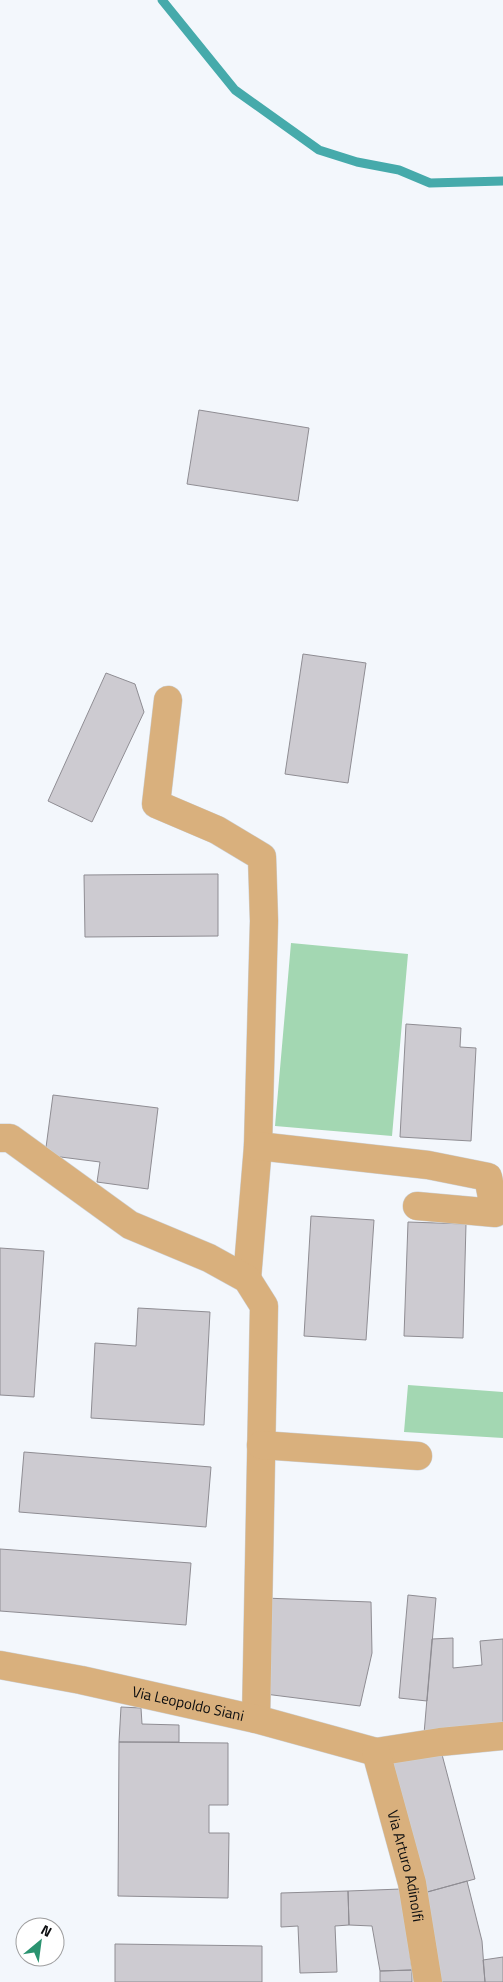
<svg xmlns="http://www.w3.org/2000/svg" width="503" height="1982" font-family="'Titillium Web',sans-serif">
  <style>
    .green { fill: #a3d7b2 }
    .lines { fill: none; stroke-linecap: round; stroke-linejoin: round }
    .stream { stroke: #46aaab; stroke-width: 9 }
    .building { fill: #cdcbd1; stroke: #8f8d93 }
    .minor-casing { stroke: #ced2d6; stroke-width: 29 }
    .minor { stroke: #d9b07d; stroke-width: 28 }
    .labels { text-anchor: middle; stroke-width: 5; stroke-linejoin: round; paint-order: stroke }
    .street-label { font-size: 15px; fill: #0c0d0f; stroke: #fff }
  </style>
  <rect width="100%" height="100%" fill="#f3f7fc"/>
  <path class="green" d="M291,943L408,954L392,1136L275,1126Z
    M408,1385L503,1392V1438L404,1432Z"/>
  <g class="lines">
    <path class="stream" d="M162,0L235,90L319,150L357,162L399,170L430,183L503,181"/>
  </g>
  <path class="building" d="M199,410L309,428L298,501L187,484Z
    M303,654L366,663L348,783L285,774Z
    M106,673L135,684L144,712L92,822L48,801Z
    M218,874V936L85,937L84,875Z
    M406,1024L461,1028L460,1047L476,1048L471,1141L400,1137Z
    M53,1095L158,1108L148,1189L97,1182L100,1162L45,1155Z
    M311,1216L374,1220L366,1340L304,1336Z
    M408,1222L466,1224L463,1338L404,1336Z
    M0,1248L44,1251L34,1397L0,1395Z
    M138,1308L210,1312L204,1425L91,1418L95,1343L136,1346Z
    M24,1452L211,1467L206,1527L19,1512Z
    M0,1549L191,1563L186,1625L0,1611Z
    M408,1595L436,1598L427,1701L399,1698Z
    M264,1598L371,1602L372,1653L360,1706L265,1694Z
    M453,1638V1668L482,1665L480,1641L503,1639V1723L424,1734L432,1639Z
    M121,1707L141,1708L142,1724L179,1725V1742H119Z
    M119,1742L228,1743V1805H209V1833H229L228,1898L118,1896Z
    M440,1747L475,1879L420,1894L384,1762Z
    M467,1881L482,1941L485,1982H434L420,1894Z
    M401,1889L412,1970L380,1971L372,1926L349,1925L348,1891Z
    M348,1891L349,1925L335,1926L337,1972L300,1973L298,1926L281,1927V1893Z
    M115,1944L262,1946V1982H115Z
    M503,1957V1982H485L483,1960Z
    M412,1970V1982H380V1971Z"/>
  <g class="lines">
    <g class="minor-casing">
      <g id="minor">
        <path d="M168,700L156,804L217,830L262,857L264,921L258,1146L247,1279"/>
        <path d="M0,1138H10L130,1225L209,1258L247,1279L264,1306L256,1719"/>
        <path d="M258,1146L428,1165L488,1177L495,1213L417,1206"/>
        <path d="M261,1445L418,1456"/>
        <path id="s1" d="M0,1665L81,1680L256,1719L376,1752L440,1742L503,1736"/>
        <path id="s2" d="M376,1752L412,1883L428,1982"/>
      </g>
    </g>
    <use href="#minor" class="minor"/>
  </g>
  <g class="labels">
    <g class="street-label">
      <text dy="5" stroke="none"><textPath href="#s1" startOffset="192">Via Leopoldo Siani</textPath></text>
      <text dy="5" stroke="none"><textPath href="#s2" startOffset="118">Via Arturo Adinolfi</textPath></text>
    </g>
  </g>
  <g transform="translate(40 1942) rotate(29)"><circle r="24" fill="#ffffff" stroke="#9e9e9f"/>
  <path d="M0-4L9 19L0 12L-9 19Z" fill="#2a9370"/>
  <text y="-8" font-size="14" font-weight="bold" text-anchor="middle" fill="#0c0d0f">N</text>
  </g>
</svg>
